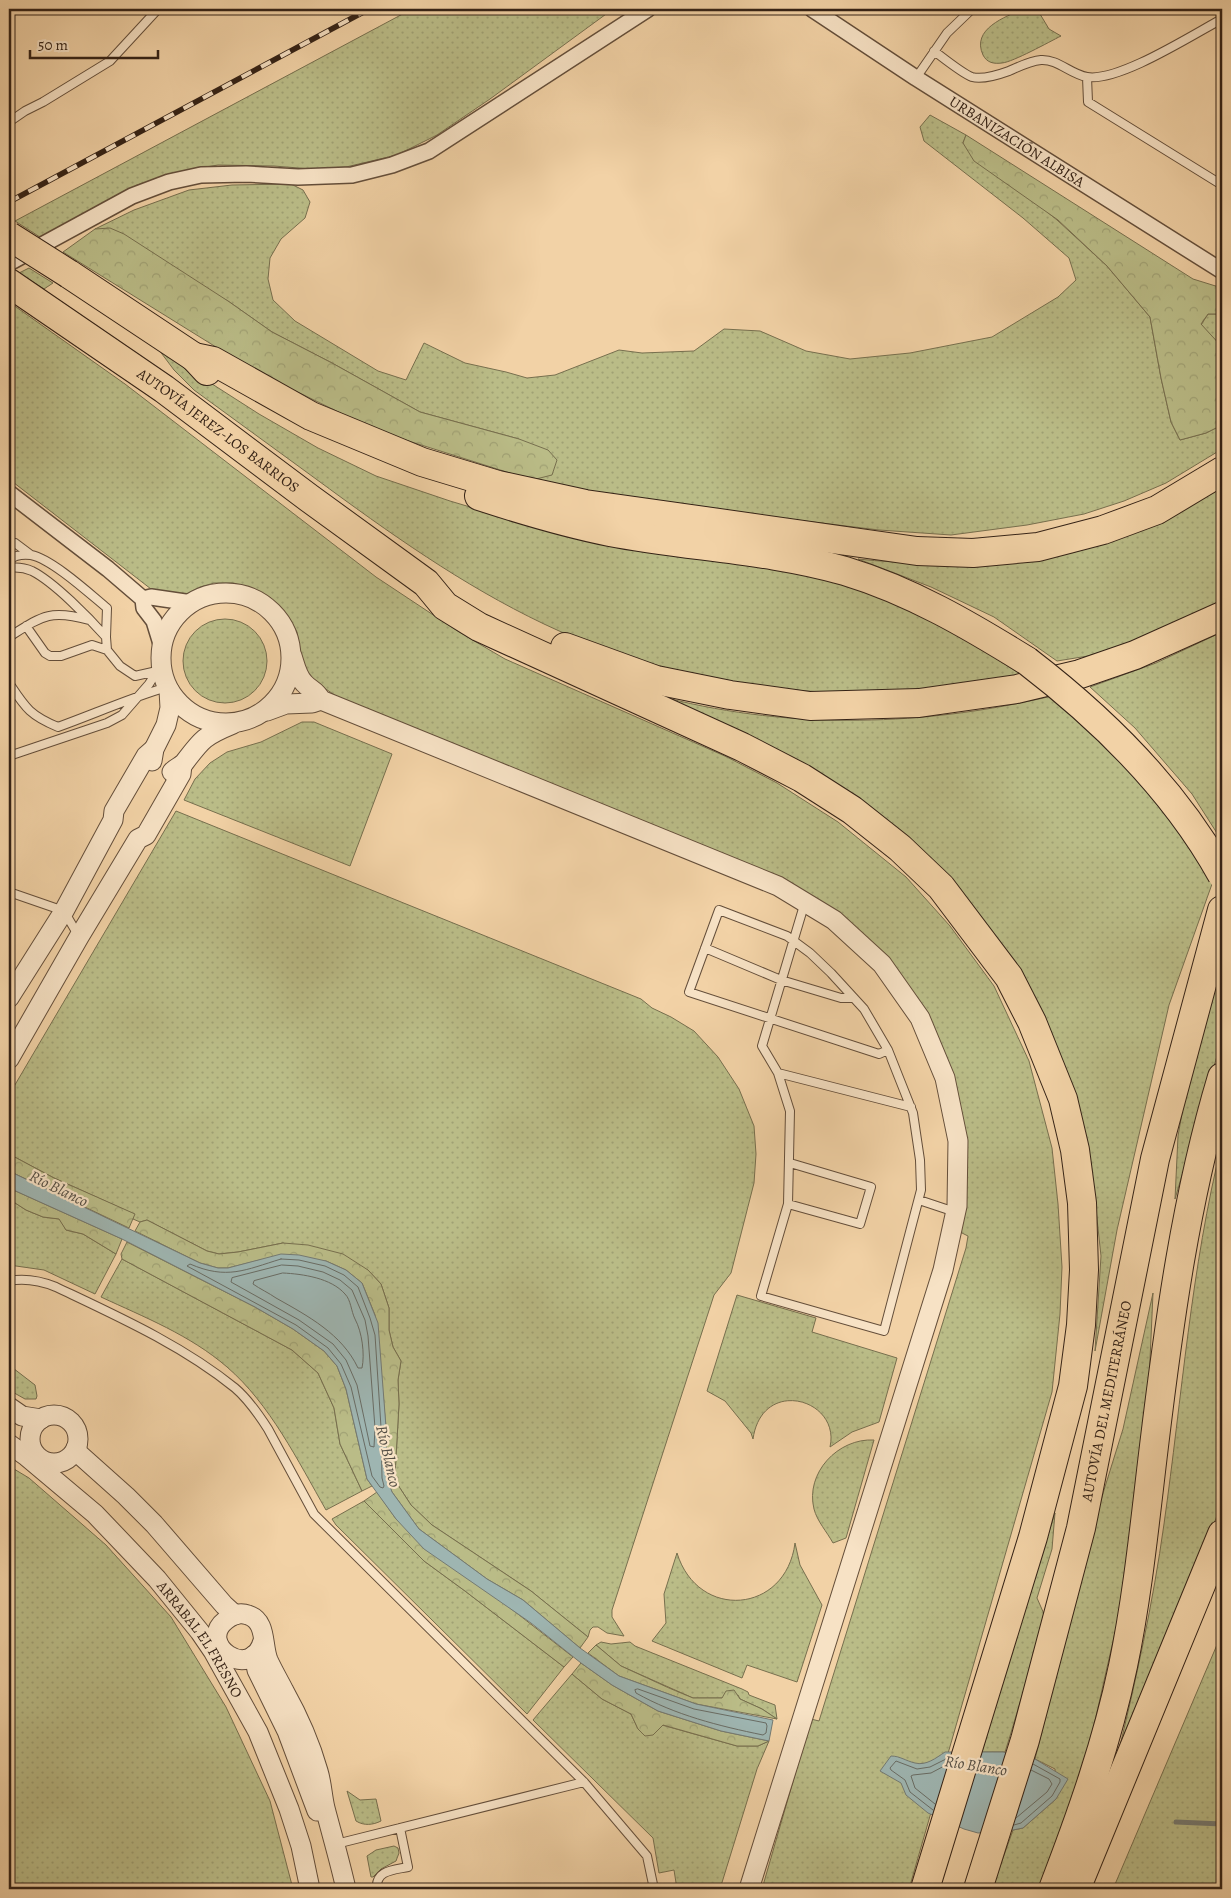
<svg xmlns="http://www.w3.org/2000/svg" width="1231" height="1898" font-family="Alegreya,serif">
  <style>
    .green { fill: url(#green-dots); stroke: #776f4e }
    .forest { fill: url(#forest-crowns); stroke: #776f4e }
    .water { fill: #9eb5b1; stroke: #747a73 }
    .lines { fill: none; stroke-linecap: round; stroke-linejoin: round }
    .shore { stroke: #696c64; stroke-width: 1 }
    .stream { stroke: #747a73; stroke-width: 5 }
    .service-casing { stroke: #644e3a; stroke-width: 10 }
    .minor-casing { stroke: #644e3a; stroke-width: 18 }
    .tertiary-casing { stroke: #644e3a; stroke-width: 21 }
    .motorway-casing { stroke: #342216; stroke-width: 30 }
    .service { stroke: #f7e2c5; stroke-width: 8 }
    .minor { stroke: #f7e2c5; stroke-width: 15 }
    .tertiary { stroke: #f7e2c5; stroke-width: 19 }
    .motorway { stroke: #f2d2a6; stroke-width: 28 }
    .rail-casing { stroke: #342216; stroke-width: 5.5 }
    .rail { stroke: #f7e2c5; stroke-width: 4; stroke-dasharray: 11; stroke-linecap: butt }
    .motorway-bridge-casing { stroke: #342216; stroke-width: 30; stroke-linecap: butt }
    .motorway-bridge { stroke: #f2d2a6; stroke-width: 28 }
    .labels { text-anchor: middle; stroke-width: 4.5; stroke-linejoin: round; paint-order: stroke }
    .street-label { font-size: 15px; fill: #342216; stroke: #f7e2c5 }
    .water-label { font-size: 16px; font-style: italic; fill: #544e44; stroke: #f7e2c5 }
  </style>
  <defs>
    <pattern id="green-dots" width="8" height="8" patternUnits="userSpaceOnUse" patternTransform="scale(1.25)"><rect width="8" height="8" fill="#babc87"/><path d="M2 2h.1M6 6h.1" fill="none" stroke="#a0a174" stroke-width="1.8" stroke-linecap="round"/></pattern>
    <pattern id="forest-crowns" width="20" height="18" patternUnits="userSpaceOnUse" patternTransform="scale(1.25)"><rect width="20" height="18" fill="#babc87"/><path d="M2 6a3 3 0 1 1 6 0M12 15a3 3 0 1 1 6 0" fill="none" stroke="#a0a174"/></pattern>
  </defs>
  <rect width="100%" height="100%" fill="#f2d2a6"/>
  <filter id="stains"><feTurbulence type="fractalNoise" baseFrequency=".004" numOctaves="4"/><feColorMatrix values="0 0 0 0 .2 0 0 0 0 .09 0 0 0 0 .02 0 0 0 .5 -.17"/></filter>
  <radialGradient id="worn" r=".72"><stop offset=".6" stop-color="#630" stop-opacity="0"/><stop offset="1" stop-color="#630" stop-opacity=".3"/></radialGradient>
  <path class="green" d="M412,9H613L490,99L437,135L397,155L346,167L311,169L274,166L218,165L188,170L137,185L43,239L15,221Z
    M1023,9H1037L1049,29L1061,36C1049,42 1013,62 1002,63C994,64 987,63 983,55C971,29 1005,17 1023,9Z
    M930,115L966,135L963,143L1057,220L1107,266L1150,317L1161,378L1171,422L1180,440L1206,433L1222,425V449L1166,483L1124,501L1084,514L1027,525L951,535L879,530L657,503L532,480L519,439L420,412L332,363L272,332L228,301L95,229L134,210L189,190L232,185L291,184L303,190L310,202L305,218L281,239L270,258L268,279L273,300L295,321L378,371L406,380L424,343L465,363L506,372L527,378L555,375L619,350L642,353L694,351L724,329L760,331L806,351L850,359L910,353L992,337L1058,297L1076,280L1069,258L1023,218L924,141L920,127Z
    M29,268L53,283L44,289L19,273Z
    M9,302L125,384L376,577L459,632L505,659L727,757L777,783L838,822L906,877L950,926L994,986L1029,1061L1052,1148L1058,1204L1062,1267L1060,1314L1052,1392L909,1889H762L811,1719L819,1721L966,1248L968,1236L960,1232L965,1173L917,1001L792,885L427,735L336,696L320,685L306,672L300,657L297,632L288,616L271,598L250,588L232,583H214L200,587L184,595L166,596L151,589L9,479Z
    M1208,314H1216L1222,318V347L1201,325Z
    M159,350L259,414L318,448L376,476L450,501L527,524L787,568L843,585L889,600L951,629L1023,676C994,680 966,684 937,687C922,689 906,692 891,693C780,697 645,673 544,624C462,585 388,532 316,479C275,449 235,420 194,390L174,370Z
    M1222,487V601L1145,638L1088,656L1057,661L994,617L931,587L858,559C902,564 943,563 987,561C1012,560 1038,560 1062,555C1119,542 1172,517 1222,487Z
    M183 661a42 42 0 1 1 84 0a42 42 0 1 1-84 0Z
    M1222,632V841L1192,794L1135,728L1090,687L1156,663Z
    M1052,696L1128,768L1168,815L1212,884L1169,1005L1117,1230L1095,1351L1101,1256L1091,1163L1082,1124L946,875L667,698C793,730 925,726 1052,696Z
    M302,722H314L392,754L350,866L184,800L195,779L210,763L227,752L261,742Z
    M176,811L641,999L652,1008L671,1017L694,1031L718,1057L739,1089L754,1126L756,1154L754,1183L731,1273L714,1295L612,1610V1617L624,1636L607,1633L598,1627H593L590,1630L588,1637L531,1591L432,1525L411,1505L396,1482L395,1475L399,1404L398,1380L401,1361L393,1347L389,1330V1308L381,1284L368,1270L283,1243L238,1252L219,1254L207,1251L147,1220L140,1222L133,1219L134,1214L54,1178L9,1154V1095Z
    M1222,956V1039L1175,1199L1178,1136L1186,1091Z
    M1222,1143V1502L1194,1578L1117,1758C1136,1680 1153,1603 1164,1524C1182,1397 1191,1268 1222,1143Z
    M9,1199L26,1210L43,1217L60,1219L66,1230L83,1234L116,1254L95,1294L44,1270L9,1265Z
    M122,1259L292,1350L318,1373L334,1408L340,1444L362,1491L326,1510C298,1461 270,1404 227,1367C190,1335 144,1317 101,1297Z
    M1153,1293L1149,1382L1121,1606L1087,1756L1039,1889H992L1013,1830L1023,1828L1056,1799L1055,1769L1035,1759L1087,1550L1104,1490L1123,1429Z
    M737,1295L816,1318L812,1332L897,1358L879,1422L852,1432L830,1447C841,1399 762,1376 753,1439L751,1433L725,1401L707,1391Z
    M9,1365L35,1385L37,1396L36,1399H25L9,1390Z
    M874,1440L846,1538L833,1543C827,1532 817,1521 814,1509C805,1473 838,1438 874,1440Z
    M9,1466L29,1478L106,1545L171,1617L226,1707L270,1801L293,1889H16L9,1870Z
    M364,1501L424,1561L465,1591L564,1667L527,1714L336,1525L332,1519Z
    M1055,1513L1052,1549L1037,1598L1044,1614L1042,1629L1010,1736L1005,1752H982L1018,1629Z
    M795,1543L800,1565L822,1605L797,1682L747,1665L742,1678L652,1641L666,1623L664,1594L677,1553C698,1621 786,1614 795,1543Z
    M1222,1633V1889H1113Z
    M601,1642L611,1644L630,1642L635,1646L742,1689L748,1692L749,1695L775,1705L777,1719L762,1709L740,1699L738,1695L722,1698H693L621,1666L596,1645Z
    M572,1674L602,1699L631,1714L638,1729L662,1725L737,1746H758L769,1741L757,1769L720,1889H677L674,1870L659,1873L653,1838L533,1720Z
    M347,1791L360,1800L376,1799L381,1821C373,1825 364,1826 356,1821Z
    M394,1846L398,1848L399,1853L396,1861L381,1869L373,1877H371L367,1856L376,1850Z"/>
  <path class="forest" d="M966,135L1193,279L1222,288V318L1216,314H1208L1201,324L1222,347V425L1206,433L1180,440L1171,422L1161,378L1150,317L1107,266L1058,220L974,161L963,143Z
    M110,228L124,234L228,301L272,332L332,363L420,412L519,439L548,450L557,460L552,475L532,480L377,431L253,370L63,252L95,229Z
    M9,1154L54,1178L135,1214L129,1228L9,1171Z
    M9,1188L122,1239L116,1254L83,1234L66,1230L59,1219L43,1217L26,1210L9,1199Z
    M147,1220L207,1251L219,1254L238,1252L283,1243L308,1245L343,1254L368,1270L381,1284L389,1308V1330L393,1347L401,1361L398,1380L399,1404L395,1475L387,1478L386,1427L375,1315L362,1283L346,1270L326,1261L260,1260L228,1268H218L200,1263L135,1231L140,1222Z
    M127,1242L255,1307L293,1329L324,1351L337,1366L346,1389L367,1479L372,1486L362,1491L340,1444L334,1408L318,1373L292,1350L122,1259L121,1254Z
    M396,1482L411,1505L432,1525L531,1591L588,1637L580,1648L523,1600L487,1579L419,1529L392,1492L389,1486Z
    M377,1492L396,1519L573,1657L564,1667L465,1591L424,1561L364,1501Z
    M596,1645L621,1666L669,1688L693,1698H722L726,1691L734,1690L740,1699L762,1709L777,1719L696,1704L619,1676L588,1653Z
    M581,1663L612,1685L658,1711L721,1731L769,1741L758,1746H737L663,1725L653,1735L645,1736L638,1729L631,1714L602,1699L572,1674Z"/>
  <path class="water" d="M9,1171L200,1263L218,1268H228L281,1254L299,1255L326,1261L346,1270L362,1283L378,1323L386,1427L387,1478L392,1492L419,1529L487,1579L523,1600L580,1648L619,1676L696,1704L773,1720L769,1741L721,1731L658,1711L612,1685L581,1663L531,1623L424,1549L396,1519L367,1479L346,1389L337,1366L324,1351L293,1329L255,1307L122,1239L9,1188Z
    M945,1752H1003L1035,1759L1068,1779L1056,1799L1023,1828L1013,1830L978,1833L964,1829L928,1813L906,1795L901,1783L880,1771L891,1756C900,1756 906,1761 915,1763C926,1766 936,1758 945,1752Z"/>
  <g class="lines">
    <path class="shore" d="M281,1259L299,1260L325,1266L344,1275L358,1287L370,1318L375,1335L381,1427L382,1478L384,1486L383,1488L380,1487L372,1476L351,1387L341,1364L328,1348L296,1325L187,1266L190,1264C227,1280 245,1270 281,1259Z
      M282,1265L298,1266L323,1272L340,1280L352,1290L365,1320L368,1336L375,1428L374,1447L370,1446L357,1385L346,1360L333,1344L299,1320L231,1282L232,1278Z
      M283,1273C303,1274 331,1278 345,1294C351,1300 351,1311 355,1319C362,1332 365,1354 362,1368H358C342,1334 308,1316 276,1298C269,1293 260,1289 253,1284L254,1281Z
      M638,1689L694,1709L766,1723L767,1726L766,1733L763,1735C719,1726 675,1715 636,1693L635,1690Z
      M935,1804L915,1788L911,1776L913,1775L931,1773L948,1764
      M933,1810L910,1792L905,1780L891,1770L890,1768L896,1761L917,1769L930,1767L950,1757
      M1016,1818L1047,1792L1052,1784L1049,1779L1031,1770
      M1014,1825L1021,1823L1052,1796L1060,1782V1779L1033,1764"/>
    <path class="stream" d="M1176,1822L1222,1824"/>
    <g class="service-casing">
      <path id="service" d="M972,9H986
        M934,51C942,57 963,74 972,77C983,80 998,75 1009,71C1020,66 1030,61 1041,60C1058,59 1070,74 1087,77C1119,82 1192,35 1222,19
        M1087,77L1088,102L1222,185
        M916,78L947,33L972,9
        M9,122L25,111L43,102L110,61L158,9
        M9,542L15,543L31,555
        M9,560C15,555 23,554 31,555C52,559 90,594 107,608L106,637
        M9,568C17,567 25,568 32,571C54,582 89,618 106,637L107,650L120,666L135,676L157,671
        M26,626L45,653L50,656H61L92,645L107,650
        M9,637C42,616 50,609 89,620
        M9,683C25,707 29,715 58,727C94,714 130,698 167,687
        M9,756L107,723L122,715L149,684L161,665
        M9,892L64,911L78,935
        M805,902L762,1046L778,1073L911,1107
        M705,948L781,980L841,998H853
        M778,1073L790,1111L788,1204L761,1296L884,1331L921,1190L920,1160L913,1113L888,1050L864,1009L831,973L810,953L787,936L719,910L689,992L879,1054L888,1050
        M919,1200L955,1212
        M788,1204L860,1224L871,1187L790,1163
        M9,1281C25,1278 41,1281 56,1287C117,1316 182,1345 235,1388C248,1399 259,1415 268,1429L314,1514L584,1782L647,1856L654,1889
        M336,1844L584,1782
        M377,1889C375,1870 394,1870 408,1867L400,1828"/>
    </g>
    <g class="minor-casing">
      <g id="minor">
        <path id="s1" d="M812,9L916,78L1222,271"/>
        <path d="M9,263L132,196L169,182L201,175L246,174L298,177L352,175L392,165L429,151L648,9"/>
        <path d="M9,493L108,569L143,599L144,608L154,621L162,647"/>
        <path d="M143,599L151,597L192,603"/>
      </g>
    </g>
    <g class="tertiary-casing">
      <g id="tertiary">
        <circle cx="226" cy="658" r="65"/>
        <path d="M292,656C295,665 297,676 304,683C310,690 316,690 321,700L778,886L834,920L882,964L920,1018L945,1078L958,1141L957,1206L943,1270L749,1889"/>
        <path d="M267,711L286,704L312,703L321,700"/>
        <path d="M152,761L154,749L166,725L170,708L169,690"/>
        <path d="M172,772C175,768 180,767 184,763C202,739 204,736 233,724"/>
        <path d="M9,998L64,911L113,820L114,811L146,756L154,749"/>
        <path d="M9,1059L79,937L138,839L146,835L181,774L182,765"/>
        <path d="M9,1407L22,1416L41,1419"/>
        <circle cx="54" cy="1439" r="24"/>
        <path id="s2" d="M9,1444L26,1456L95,1514L157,1579L200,1632L213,1651L258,1732L289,1809L301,1846L310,1889"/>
        <path d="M76,1448L79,1454L126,1496L154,1524L224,1605L235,1615"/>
        <path d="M263,1641C251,1683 195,1644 226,1620C232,1615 240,1612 248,1615C267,1621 262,1645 268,1660C273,1671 279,1681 284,1691C298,1716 310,1743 318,1771C322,1784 322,1796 325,1808C332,1835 340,1862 346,1889"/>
        <path d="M254,1655L257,1670L287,1731L317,1811"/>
      </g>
    </g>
    <g class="motorway-casing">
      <g id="motorway">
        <path d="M69,274L194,357L207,371"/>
        <path id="s3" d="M9,283L164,389L309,498L426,583L445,606L479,627L742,747L802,778L852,810L900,848L941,887L1009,977L1032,1022L1063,1099L1075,1150L1082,1203L1084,1270L1081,1325L1073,1386L1033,1537L925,1889"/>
        <path d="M194,357L213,361L311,416L422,462L498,485L585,504L917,551L973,553L1038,547L1103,530L1157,510L1222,471"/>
        <path d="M479,496C522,510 565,523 610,532C688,547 768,549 845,571C911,591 969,625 1027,661"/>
        <path d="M565,647L656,680L730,695L810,706L919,703L1017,689L1080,674L1135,655L1222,616"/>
        <path id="s4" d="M978,1889L1025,1740L1081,1528L1155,1159L1222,910"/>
        <path d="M1053,1889C1081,1816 1107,1743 1123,1666C1138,1594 1145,1520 1154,1446C1169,1322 1186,1197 1222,1077"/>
        <path d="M1076,1889L1222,1534"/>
      </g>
    </g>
    <use href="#service" class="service"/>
    <use href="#minor" class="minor"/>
    <use href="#tertiary" class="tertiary"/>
    <use href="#motorway" class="motorway"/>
    <g class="rail-casing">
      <path id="rail" d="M9,202L369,9"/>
    </g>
    <use href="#rail" class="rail"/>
    <g class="motorway-bridge-casing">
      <path id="motorway-bridge" d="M9,236L69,274
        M1027,661C1104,720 1175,790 1222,875"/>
    </g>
    <use href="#motorway-bridge" class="motorway-bridge"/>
  </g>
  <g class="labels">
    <g class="street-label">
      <text dy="5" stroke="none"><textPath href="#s1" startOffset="244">URBANIZACIÓN ALBISA</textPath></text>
      <text dy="5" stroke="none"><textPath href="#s3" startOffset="256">AUTOVÍA JEREZ-LOS BARRIOS</textPath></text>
      <text dy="5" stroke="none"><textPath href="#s4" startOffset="505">AUTOVÍA DEL MEDITERRÁNEO</textPath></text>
      <text dy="5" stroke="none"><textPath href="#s2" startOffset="275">ARRABAL EL FRESNO</textPath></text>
    </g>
    <g class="water-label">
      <text transform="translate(59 1188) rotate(26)" y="6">Río Blanco</text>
      <text transform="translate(389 1456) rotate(77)" y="6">Río Blanco</text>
      <text transform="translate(976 1765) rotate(9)" y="6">Río Blanco</text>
    </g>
  </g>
  <rect width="1231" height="1898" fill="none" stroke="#f2d2a6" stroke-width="30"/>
  <rect x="10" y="10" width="1211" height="1878" fill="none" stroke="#342216" stroke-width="2.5"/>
  <rect x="15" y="15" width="1201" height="1868" fill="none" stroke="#342216"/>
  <path d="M30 50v8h128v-8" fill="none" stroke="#342216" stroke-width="2.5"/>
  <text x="38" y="50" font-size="15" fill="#342216" stroke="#f7e2c5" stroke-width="4" paint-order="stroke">50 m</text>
  <rect width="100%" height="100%" filter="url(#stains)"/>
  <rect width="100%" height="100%" fill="url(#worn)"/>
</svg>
